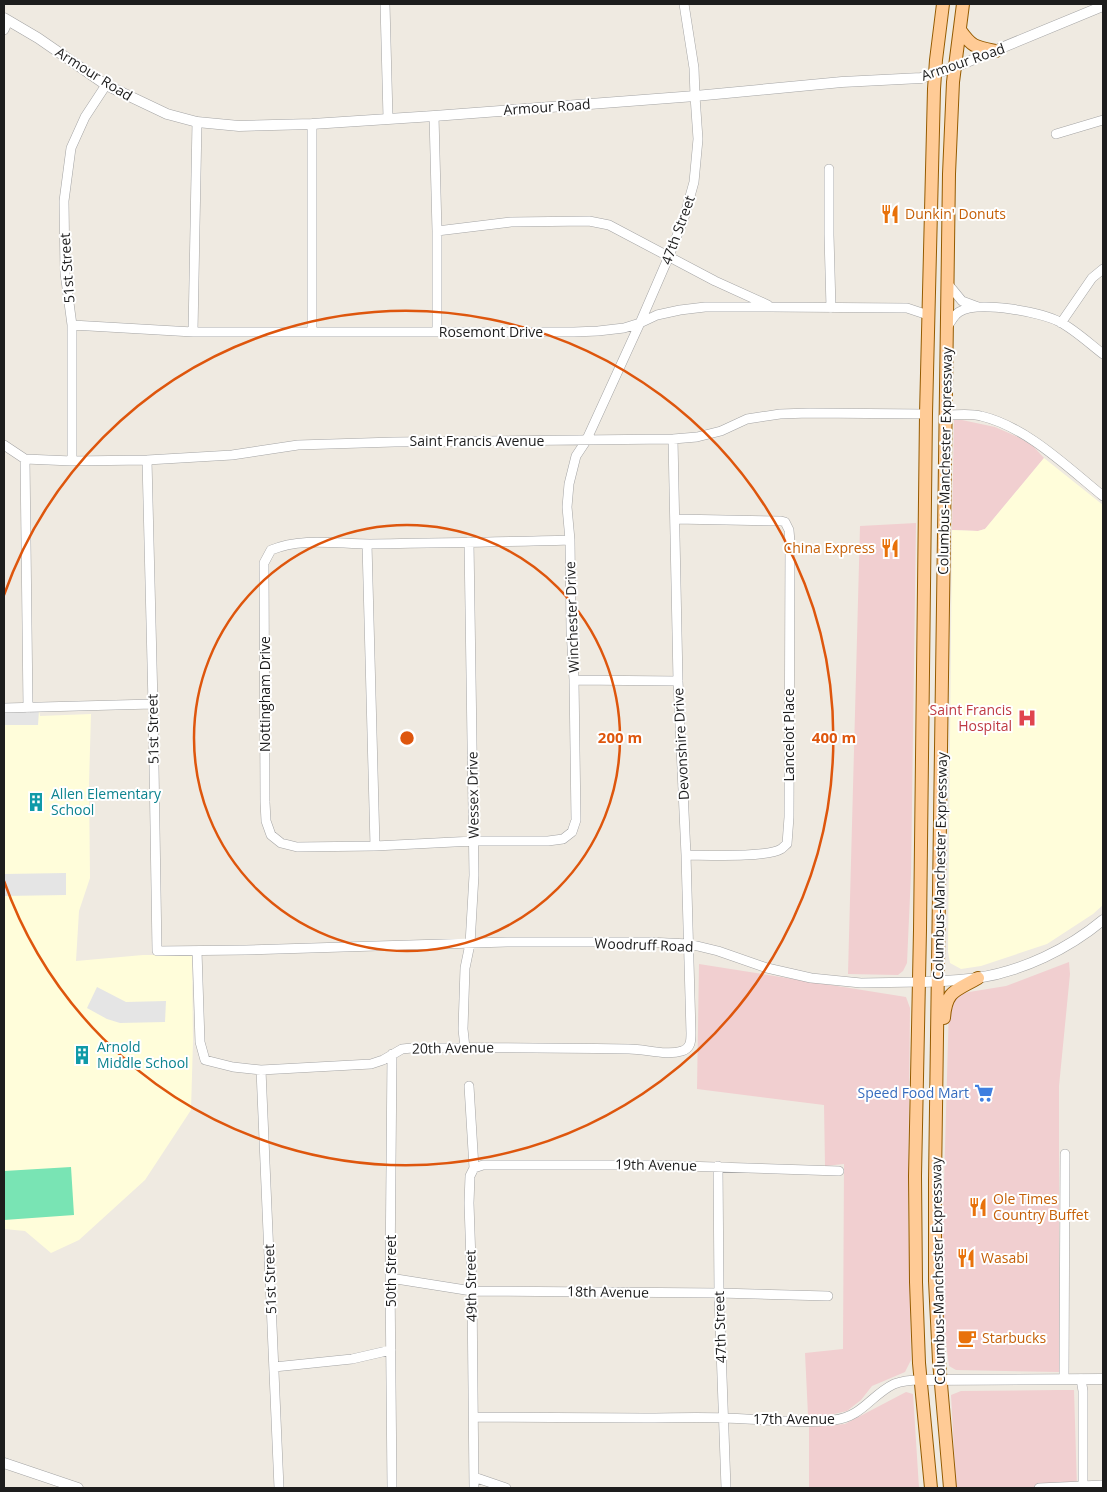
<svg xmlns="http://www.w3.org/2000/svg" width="1107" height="1492" font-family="'Open Sans',sans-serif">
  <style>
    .commercial { fill: #f1cfd0 }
    .education { fill: #fffdda }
    .pitch { fill: #79e4b4 }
    .parking { fill: #e5e5e5 }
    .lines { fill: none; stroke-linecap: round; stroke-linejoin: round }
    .minor-casing { stroke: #a4a4a4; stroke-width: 10 }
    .tertiary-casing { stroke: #a4a4a4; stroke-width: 11 }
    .primary-casing { stroke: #955b00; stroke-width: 14 }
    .minor { stroke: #fff; stroke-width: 9 }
    .tertiary { stroke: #fff; stroke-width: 10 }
    .primary { stroke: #ffcb96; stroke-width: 12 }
    .ring { fill: none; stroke: #de560d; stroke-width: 2.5 }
    .labels { text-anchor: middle; stroke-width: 4; stroke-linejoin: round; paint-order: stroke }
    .street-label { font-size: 14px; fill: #1d1d1d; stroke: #fff }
    .food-label { font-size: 14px; fill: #c56008; stroke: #fff; text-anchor: start }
    .health-label { font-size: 14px; fill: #be3a42; stroke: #fff; text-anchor: end }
    .culture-label { font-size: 14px; fill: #0d838f; stroke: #fff; text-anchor: start }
    .shop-label { font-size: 14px; fill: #366cbe; stroke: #fff; text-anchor: end }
    .centre { fill: #de560d; stroke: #fff; stroke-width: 2.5 }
    .ring-label { font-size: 15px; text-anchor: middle; font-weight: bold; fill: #de560d; stroke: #fff; stroke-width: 4; stroke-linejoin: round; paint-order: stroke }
  </style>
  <rect width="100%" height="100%" fill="#efeae1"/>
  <path class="commercial" d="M954,420H962L995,427L1018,437L1033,446L1044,458L985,529L978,531L952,530Z
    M916,523L911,874L907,963L903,971L898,975L848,974L860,526Z
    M1069,962L1070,974L1059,1086V1372L956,1370L949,1366L943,1320L942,1253L949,1006L957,994L1006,986Z
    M699,964L906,997L910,1008L908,1199L911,1360L905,1372L872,1386L861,1400L847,1411L825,1416L808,1415L805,1353L843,1349L844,1164L825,1166L824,1105L697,1089Z
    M1058,1390H1074L1077,1488H956L951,1395L961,1391Z
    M906,1392L913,1394L919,1488L809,1487V1427L845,1424Z"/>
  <path class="education" d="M1044,458L1103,505V905L1093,914L1047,944L981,966L961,969L950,963L948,952L952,530L978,531L985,529Z
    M39,711L40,716L91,714L89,784L90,878L79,911L76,961L143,955H192L193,1041L191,1110L145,1180L79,1240L51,1253L25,1231L4,1229V712Z"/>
  <path class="pitch" d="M71,1167L74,1215L4,1220V1171Z"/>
  <path class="parking" d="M39,711L38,725H4V712Z
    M66,873V895L4,896V874Z
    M97,987L126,1002L166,1001L165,1022L120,1023L107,1019L87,1008Z"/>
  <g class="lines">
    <g class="minor-casing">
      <path id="minor" d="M385,4L388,118
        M4,30L8,21
        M434,116L437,231V332
        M1056,134L1103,120
        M829,169V235L831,308
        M437,231L511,222L589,221L609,225L715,281L768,305
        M948,284L962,301L978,307
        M1061,323L1092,278L1103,269
        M72,325L193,332H574L598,331L624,328L640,323L657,315L680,310L705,307H770L907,308L928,315
        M947,327C951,322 953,316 959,312C978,300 1041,312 1060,322C1075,330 1090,344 1103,354
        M312,331V124
        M193,332L197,122
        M946,415C957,415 970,413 981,416C1027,427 1067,467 1103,496
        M4,445L25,459L28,708
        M25,459L72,461L147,460L232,455L298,445L394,442L673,439L697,437L721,431L747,419L780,414L809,413L926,414
        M147,460L153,704L157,951L246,950L507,942H648L689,944L718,951L767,968L811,978L861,983L919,982
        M72,461V325L65,273L64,201L71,148L85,117L106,85
        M675,519L781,521L785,522L789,530L790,542L789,817L787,844C785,845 783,848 781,849C767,858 705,855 686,855
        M570,540C503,542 437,543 370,544C337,544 302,537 271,550L264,563L265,802L266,821L271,835L281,843L297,847L375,846L474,841H548L563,839L572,832L576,820L574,680L571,630L570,540L567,507L569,484L576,456L586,441L640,323L669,256L684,218L694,182L698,139L695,96L694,68L684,4
        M367,544L375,846
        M574,680L678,681
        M4,708L153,704
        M197,951L200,1042L205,1060L233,1067L261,1070L371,1064L383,1060L402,1049L412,1048C484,1047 557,1048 629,1049C646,1049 666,1056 682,1051C691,1048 691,1041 691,1033L686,855L678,681L673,439
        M465,1048L463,1029L465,968L470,944L474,875L469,542
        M261,1070L279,1488
        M469,1086L474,1168L470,1176L469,1203L472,1291L474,1488
        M718,1166L719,1293L726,1488
        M474,1168L483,1165H651L839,1171
        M390,1278L472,1291L719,1293L828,1296
        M274,1367L352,1359L391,1350
        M1064,1379L1065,1154
        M1081,1379L1083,1391V1488
        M474,1417C531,1417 588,1418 644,1418C671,1418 697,1417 724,1418C759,1419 799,1424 834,1420C862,1417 871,1395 894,1384C902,1381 912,1380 920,1380
        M474,1477L506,1488
        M392,1488L390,1278L392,1054
        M1039,1488L1103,1485"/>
    </g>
    <g class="tertiary-casing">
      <path id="tertiary" d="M4,18L38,38L106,85L167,114L197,122L239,126L312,124L434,116L695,96L842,82L921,78L955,67L1103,6
        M919,982C939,981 958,981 977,978C1023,971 1068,949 1103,920
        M920,1380L1103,1379
        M4,1463L78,1488"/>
    </g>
    <g class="primary-casing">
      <path id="primary" d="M960,30C972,47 975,47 996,51
        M944,1018C946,990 956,991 978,978
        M931,1488L919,1363L916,1282L915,1176L920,930L926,414L934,89L936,60L943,4
        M950,1488L939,1361L935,1281V1180L949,174L953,82L963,4"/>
    </g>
    <use href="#minor" class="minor"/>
    <use href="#tertiary" class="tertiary"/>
    <use href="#primary" class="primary"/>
  </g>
  <g class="ring">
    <circle cx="407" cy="738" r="213"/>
    <path d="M4 595A427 427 0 1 1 4 881"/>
  </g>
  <defs>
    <g id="restaurant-bare" transform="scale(1.5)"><path d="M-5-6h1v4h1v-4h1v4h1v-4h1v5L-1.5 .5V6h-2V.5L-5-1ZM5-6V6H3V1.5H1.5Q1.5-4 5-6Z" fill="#e8710a" stroke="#fff" stroke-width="2.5" paint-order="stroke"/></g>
    <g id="hospital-bare" transform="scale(1.5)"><path d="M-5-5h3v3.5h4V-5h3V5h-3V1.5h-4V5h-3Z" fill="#e0444e" stroke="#fff" stroke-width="2.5" paint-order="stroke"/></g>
    <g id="building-bare" transform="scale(1.5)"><path d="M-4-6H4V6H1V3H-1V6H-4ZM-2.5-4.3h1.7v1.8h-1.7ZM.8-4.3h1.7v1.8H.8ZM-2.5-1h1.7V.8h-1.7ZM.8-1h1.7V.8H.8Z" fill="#0f9aa8" stroke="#fff" stroke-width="2.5" paint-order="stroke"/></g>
    <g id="supermarket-bare" transform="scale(1.5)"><path d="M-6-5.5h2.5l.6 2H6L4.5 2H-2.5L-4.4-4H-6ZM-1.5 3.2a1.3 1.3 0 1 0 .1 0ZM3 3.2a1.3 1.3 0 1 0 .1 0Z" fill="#3f7fe0" stroke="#fff" stroke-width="2.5" paint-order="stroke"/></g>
    <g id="cafe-bare" transform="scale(1.5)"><path d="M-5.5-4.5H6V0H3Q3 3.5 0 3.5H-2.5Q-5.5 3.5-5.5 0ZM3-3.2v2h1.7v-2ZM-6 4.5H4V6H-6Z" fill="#e8710a" stroke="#fff" stroke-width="2.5" paint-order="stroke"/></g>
  </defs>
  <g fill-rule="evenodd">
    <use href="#restaurant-bare" x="890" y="214"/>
    <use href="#restaurant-bare" x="890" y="548"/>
    <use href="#hospital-bare" x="1027" y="718"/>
    <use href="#building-bare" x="36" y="802"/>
    <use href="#building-bare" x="82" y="1055"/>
    <use href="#supermarket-bare" x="984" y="1093"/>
    <use href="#restaurant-bare" x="978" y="1207"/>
    <use href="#restaurant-bare" x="966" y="1258"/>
    <use href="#cafe-bare" x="967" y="1338"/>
  </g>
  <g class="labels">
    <g class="street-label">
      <text transform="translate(963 62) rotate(-19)" y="5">Armour Road</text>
      <text transform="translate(94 74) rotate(32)" y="5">Armour Road</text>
      <text transform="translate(547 107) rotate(-4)" y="5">Armour Road</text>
      <text transform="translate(678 230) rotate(-70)" y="5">47th Street</text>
      <text transform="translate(67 268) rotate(-94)" y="5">51st Street</text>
      <text x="491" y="337">Rosemont Drive</text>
      <text x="477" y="446">Saint Francis Avenue</text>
      <text transform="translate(945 461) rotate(-89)" y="5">Columbus-Manchester Expressway</text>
      <text transform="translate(572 617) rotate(-92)" y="5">Winchester Drive</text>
      <text transform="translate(265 694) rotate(-90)" y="5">Nottingham Drive</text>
      <text transform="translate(153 729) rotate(-91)" y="5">51st Street</text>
      <text transform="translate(789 735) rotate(-90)" y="5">Lancelot Place</text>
      <text transform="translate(681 744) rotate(-93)" y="5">Devonshire Drive</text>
      <text transform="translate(473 795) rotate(-91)" y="5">Wessex Drive</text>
      <text transform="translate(940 866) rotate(-89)" y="5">Columbus-Manchester Expressway</text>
      <text transform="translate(644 945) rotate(2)" y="5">Woodruff Road</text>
      <text transform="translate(453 1048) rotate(-1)" y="5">20th Avenue</text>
      <text transform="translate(656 1165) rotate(1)" y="5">19th Avenue</text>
      <text transform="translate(391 1271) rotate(-90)" y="5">50th Street</text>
      <text transform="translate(938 1271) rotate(-91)" y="5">Columbus-Manchester Expressway</text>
      <text transform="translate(270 1279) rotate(-92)" y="5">51st Street</text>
      <text transform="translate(471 1286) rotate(-91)" y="5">49th Street</text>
      <text transform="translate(608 1292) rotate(1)" y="5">18th Avenue</text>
      <text transform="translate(720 1327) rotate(-92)" y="5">47th Street</text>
      <text x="794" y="1424">17th Avenue</text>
    </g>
    <g class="food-label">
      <text x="905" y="219">Dunkin' Donuts</text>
      <text x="875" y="553" text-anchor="end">China Express</text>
      <text x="993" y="1204">Ole Times<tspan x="993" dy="16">Country Buffet</tspan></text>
      <text x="981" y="1263">Wasabi</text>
      <text x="982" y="1343">Starbucks</text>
    </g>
    <g class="health-label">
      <text x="1012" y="715">Saint Francis<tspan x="1012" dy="16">Hospital</tspan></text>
    </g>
    <g class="culture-label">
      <text x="51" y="799">Allen Elementary<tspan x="51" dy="16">School</tspan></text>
      <text x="97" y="1052">Arnold<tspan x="97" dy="16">Middle School</tspan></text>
    </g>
    <g class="shop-label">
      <text x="969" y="1098">Speed Food Mart</text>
    </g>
  </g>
  <circle cx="407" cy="738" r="8" class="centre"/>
  <g class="ring-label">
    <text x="620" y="743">200 m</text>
    <text x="834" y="743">400 m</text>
  </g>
  <rect width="1107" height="1492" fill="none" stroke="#1d1d1d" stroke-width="10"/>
</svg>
